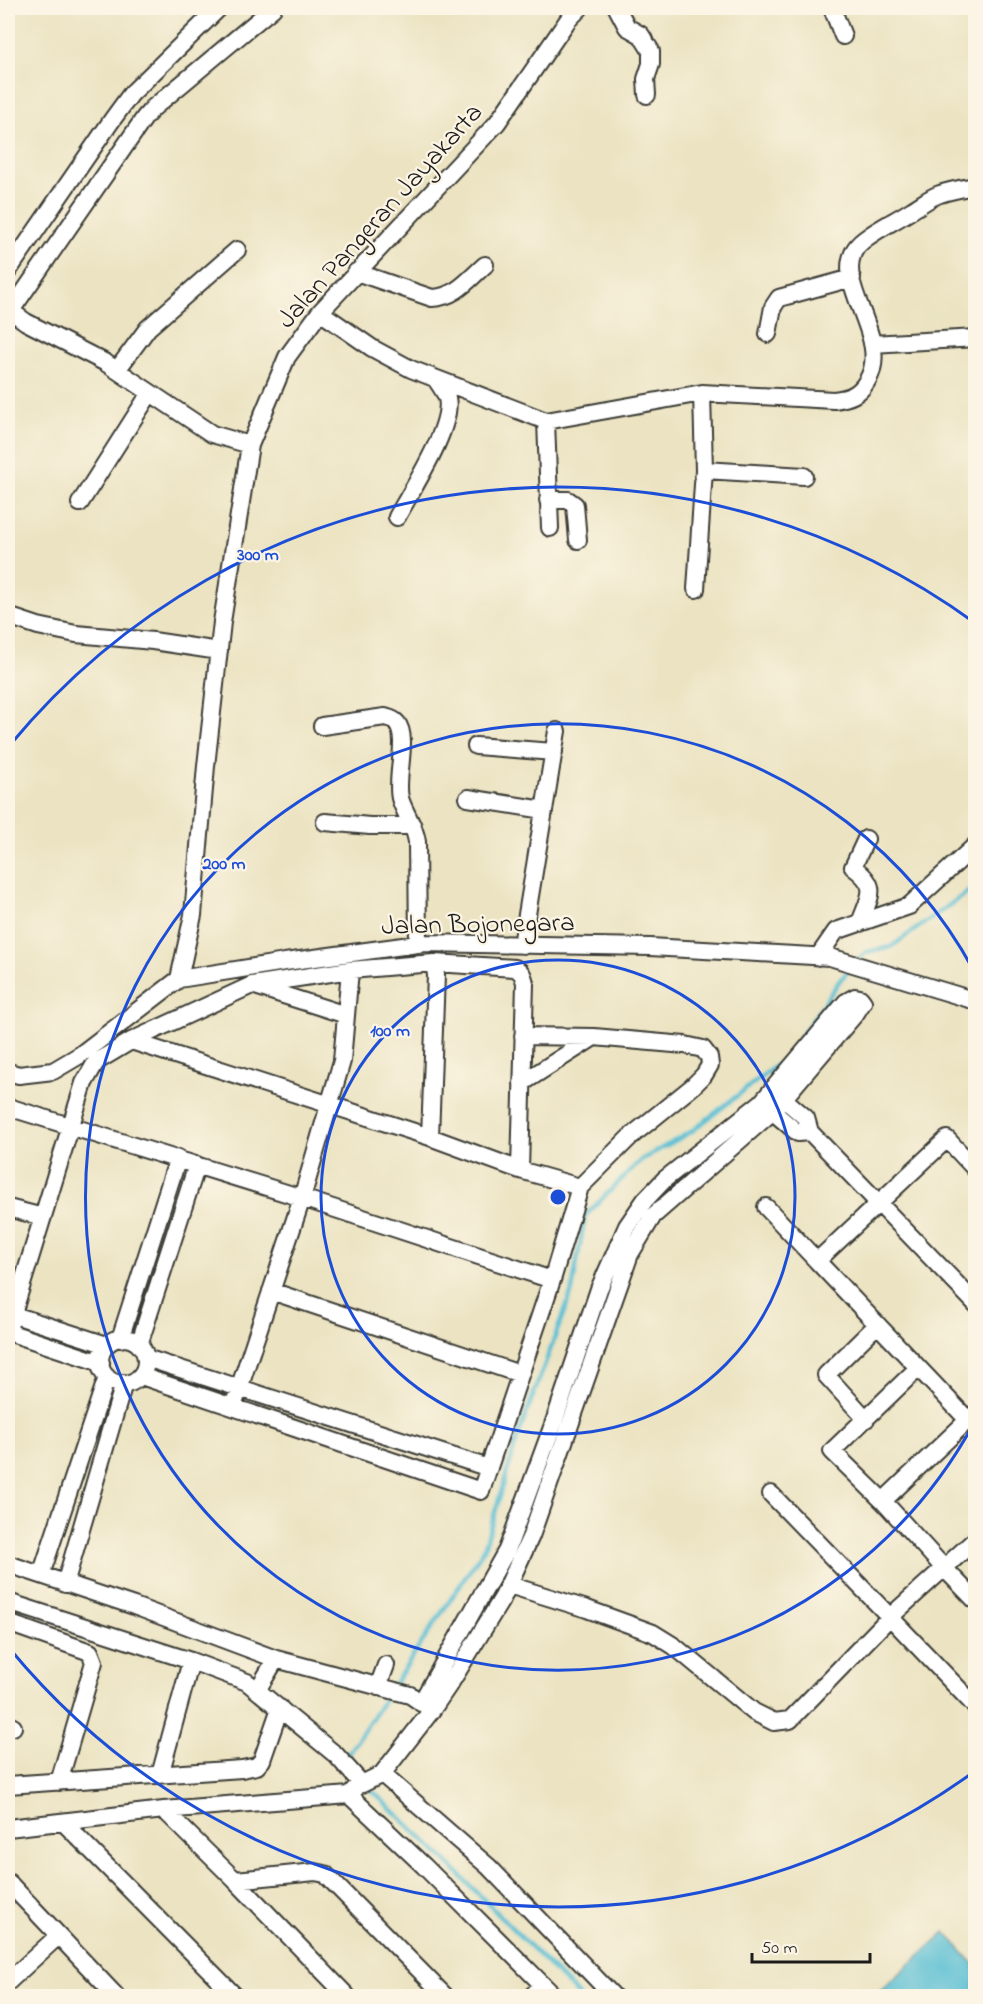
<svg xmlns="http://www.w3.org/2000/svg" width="983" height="2004" font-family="'Indie Flower',sans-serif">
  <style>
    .water { fill: #55bdd3; stroke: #386c78; stroke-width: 1.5 }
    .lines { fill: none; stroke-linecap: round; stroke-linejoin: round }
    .stream { stroke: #55bdd3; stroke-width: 4.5 }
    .street-casing { stroke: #3b3a35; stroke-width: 20 }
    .street { stroke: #fff; stroke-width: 16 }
    .ring { fill: none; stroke: #1d4ed8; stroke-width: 3 }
    .labels { text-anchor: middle; stroke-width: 4.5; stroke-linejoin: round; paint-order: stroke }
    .street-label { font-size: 27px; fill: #1c1c1c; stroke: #fcf5e5 }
    .centre { fill: #1d4ed8; stroke: #fcf5e5; stroke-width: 3 }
    .ring-label { font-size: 18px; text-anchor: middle; font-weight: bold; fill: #1d4ed8; stroke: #fcf5e5; stroke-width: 4.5; stroke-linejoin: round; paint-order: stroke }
  </style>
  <rect width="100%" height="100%" fill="#fcf5e5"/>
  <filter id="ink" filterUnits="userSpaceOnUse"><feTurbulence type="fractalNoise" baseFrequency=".0167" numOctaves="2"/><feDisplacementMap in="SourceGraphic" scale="12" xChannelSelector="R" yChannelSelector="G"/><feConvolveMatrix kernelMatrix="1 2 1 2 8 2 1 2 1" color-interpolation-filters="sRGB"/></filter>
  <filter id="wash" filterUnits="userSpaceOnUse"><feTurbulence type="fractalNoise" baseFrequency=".008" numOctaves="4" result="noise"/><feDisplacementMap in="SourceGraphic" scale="24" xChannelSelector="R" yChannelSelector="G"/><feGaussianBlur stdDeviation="1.35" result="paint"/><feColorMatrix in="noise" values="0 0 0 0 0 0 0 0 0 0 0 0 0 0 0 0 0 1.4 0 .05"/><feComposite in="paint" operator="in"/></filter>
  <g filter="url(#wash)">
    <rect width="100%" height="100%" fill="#ebe3c1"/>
    <path class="water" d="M945,1932L975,1965V1996H875Z"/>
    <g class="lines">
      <path class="stream" d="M856,962L866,952L891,947L976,886
        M344,1760L484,1549L517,1439L572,1291L585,1216L641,1160L692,1131L787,1057L840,980L851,968
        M366,1785L442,1857L579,1996"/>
    </g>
  </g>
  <g filter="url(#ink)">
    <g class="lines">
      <g class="street-casing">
        <path id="street" d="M617,8L627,27L641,35L651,51V64L646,79L647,95
          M832,8L843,36
          M8,271L112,120L131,94L219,8
          M356,272L432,298C456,297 468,280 485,265
          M8,309L26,322L106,363L212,434L250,445
          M320,312L372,348L411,369L546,421L702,393L834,400C849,398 859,395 867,381C892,341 837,289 853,253C855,248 861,242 865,239C879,228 897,220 912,210C921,205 930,197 940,194C951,190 964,188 976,186
          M8,315L145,117L153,108L273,8
          M768,334L773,307L779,298L852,278
          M872,344L976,338
          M117,370L148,328L237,250
          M546,421L550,528
          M704,470L804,476
          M548,500H568L575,505L578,540
          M80,503L150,393
          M397,517C411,491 454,426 447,398C445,392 439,384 435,378
          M696,589L704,470L702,393
          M8,616L38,626L76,634L153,641L219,651
          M322,726L385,717C389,718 394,719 397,723C409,738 395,778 400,798C404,813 415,825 417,842L418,944
          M476,746L554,752
          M468,798L544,810
          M325,822L370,826H413
          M860,923C870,895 880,887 853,867L866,839
          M522,945L557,731
          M818,957L836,931L909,906L976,845
          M434,963L515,968C522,972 523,975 525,983L520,1170
          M179,979L193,915L206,766L222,622L250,445L287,357L320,312L497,123L568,20L580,8
          M255,986L346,1015
          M131,1041L430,1137L520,1170L580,1187
          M8,1072L19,1075L53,1071L80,1055L179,979L285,962L425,943L650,947L830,957L976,1001
          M522,1083L594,1037
          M777,1093L806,1118L810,1132L976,1304
          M765,1105L798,1133L810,1132
          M8,1107L302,1198L552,1280
          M976,1170L947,1139L817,1261L968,1420L976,1413
          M766,1207L817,1261
          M8,1208L43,1217
          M271,1291L520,1374
          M8,1313L107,1345
          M8,1330L84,1083L96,1062L131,1041L252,985L350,970L434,963L436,975L430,1137
          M8,1332L101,1363
          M100 1361a23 23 0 1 1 46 0a23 23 0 1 1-46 0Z
          M120,1339L178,1158
          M139,1345L197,1165
          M146,1358L489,1468
          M918,1368L832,1451L883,1501L968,1420
          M141,1376L481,1491L552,1280L580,1187L630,1137L692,1087L704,1075L710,1065L709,1057L703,1049L685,1045L594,1037L523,1036
          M233,1407L302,1198L342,1061L350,970
          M866,1419L826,1375L877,1325
          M883,1501L944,1568L890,1617L976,1707
          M976,1539L944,1568L976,1601
          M8,1564L134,1606L276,1659L410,1695L432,1710L382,1774L362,1784L336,1755L247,1682L191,1661L8,1602
          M41,1575L107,1377
          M65,1584L124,1383
          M509,1585L587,1609L653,1633L674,1646L754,1712L774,1722L790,1720L890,1617L771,1494
          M8,1623L90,1652L94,1662L59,1782
          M378,1687L386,1665
          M258,1689L276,1659
          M421,1703L507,1550L554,1422L599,1289L627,1226L645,1200L665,1179L762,1102L846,1002L855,997L860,998L863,1002L856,1013L773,1111L653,1216L630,1254L531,1536L503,1597L451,1682L432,1710
          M8,1725L13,1727
          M382,1774L489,1867L613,1996
          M160,1775L191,1661
          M8,1785L242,1769L257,1766L262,1760L280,1708
          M356,1788L349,1795L424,1866L554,1996
          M164,1810L235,1880L315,1872L325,1874L445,1996
          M63,1822L235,1996
          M8,1828L164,1810L349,1795
          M235,1880L347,1996
          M8,1882L116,1996
          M8,1982L58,1936
          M532,1996L543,1985"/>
      </g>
      <use href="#street" class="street"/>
    </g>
  </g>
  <g class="ring">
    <circle cx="558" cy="1197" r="237"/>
    <path d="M974 1423A473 473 0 1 1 974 971"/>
    <path d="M975 1771A710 710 0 0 1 10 1649M10 745A710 710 0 0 1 975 623"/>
  </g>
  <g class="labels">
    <g class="street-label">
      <text transform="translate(379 215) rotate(-48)" y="9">Jalan Pangeran Jayakarta</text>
      <text transform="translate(478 923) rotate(-1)" y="9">Jalan Bojonegara</text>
    </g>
  </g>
  <circle cx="558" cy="1197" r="9" class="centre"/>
  <g class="ring-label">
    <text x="258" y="560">300 m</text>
    <text x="224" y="869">200 m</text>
    <text x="390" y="1036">100 m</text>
  </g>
  <rect width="983" height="2004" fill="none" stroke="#fcf5e5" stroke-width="30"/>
  <path d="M752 1953v9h118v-9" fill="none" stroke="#1c1c1c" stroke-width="3"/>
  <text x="761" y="1953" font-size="18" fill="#1c1c1c" stroke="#fcf5e5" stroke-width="4.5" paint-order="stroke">50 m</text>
</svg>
